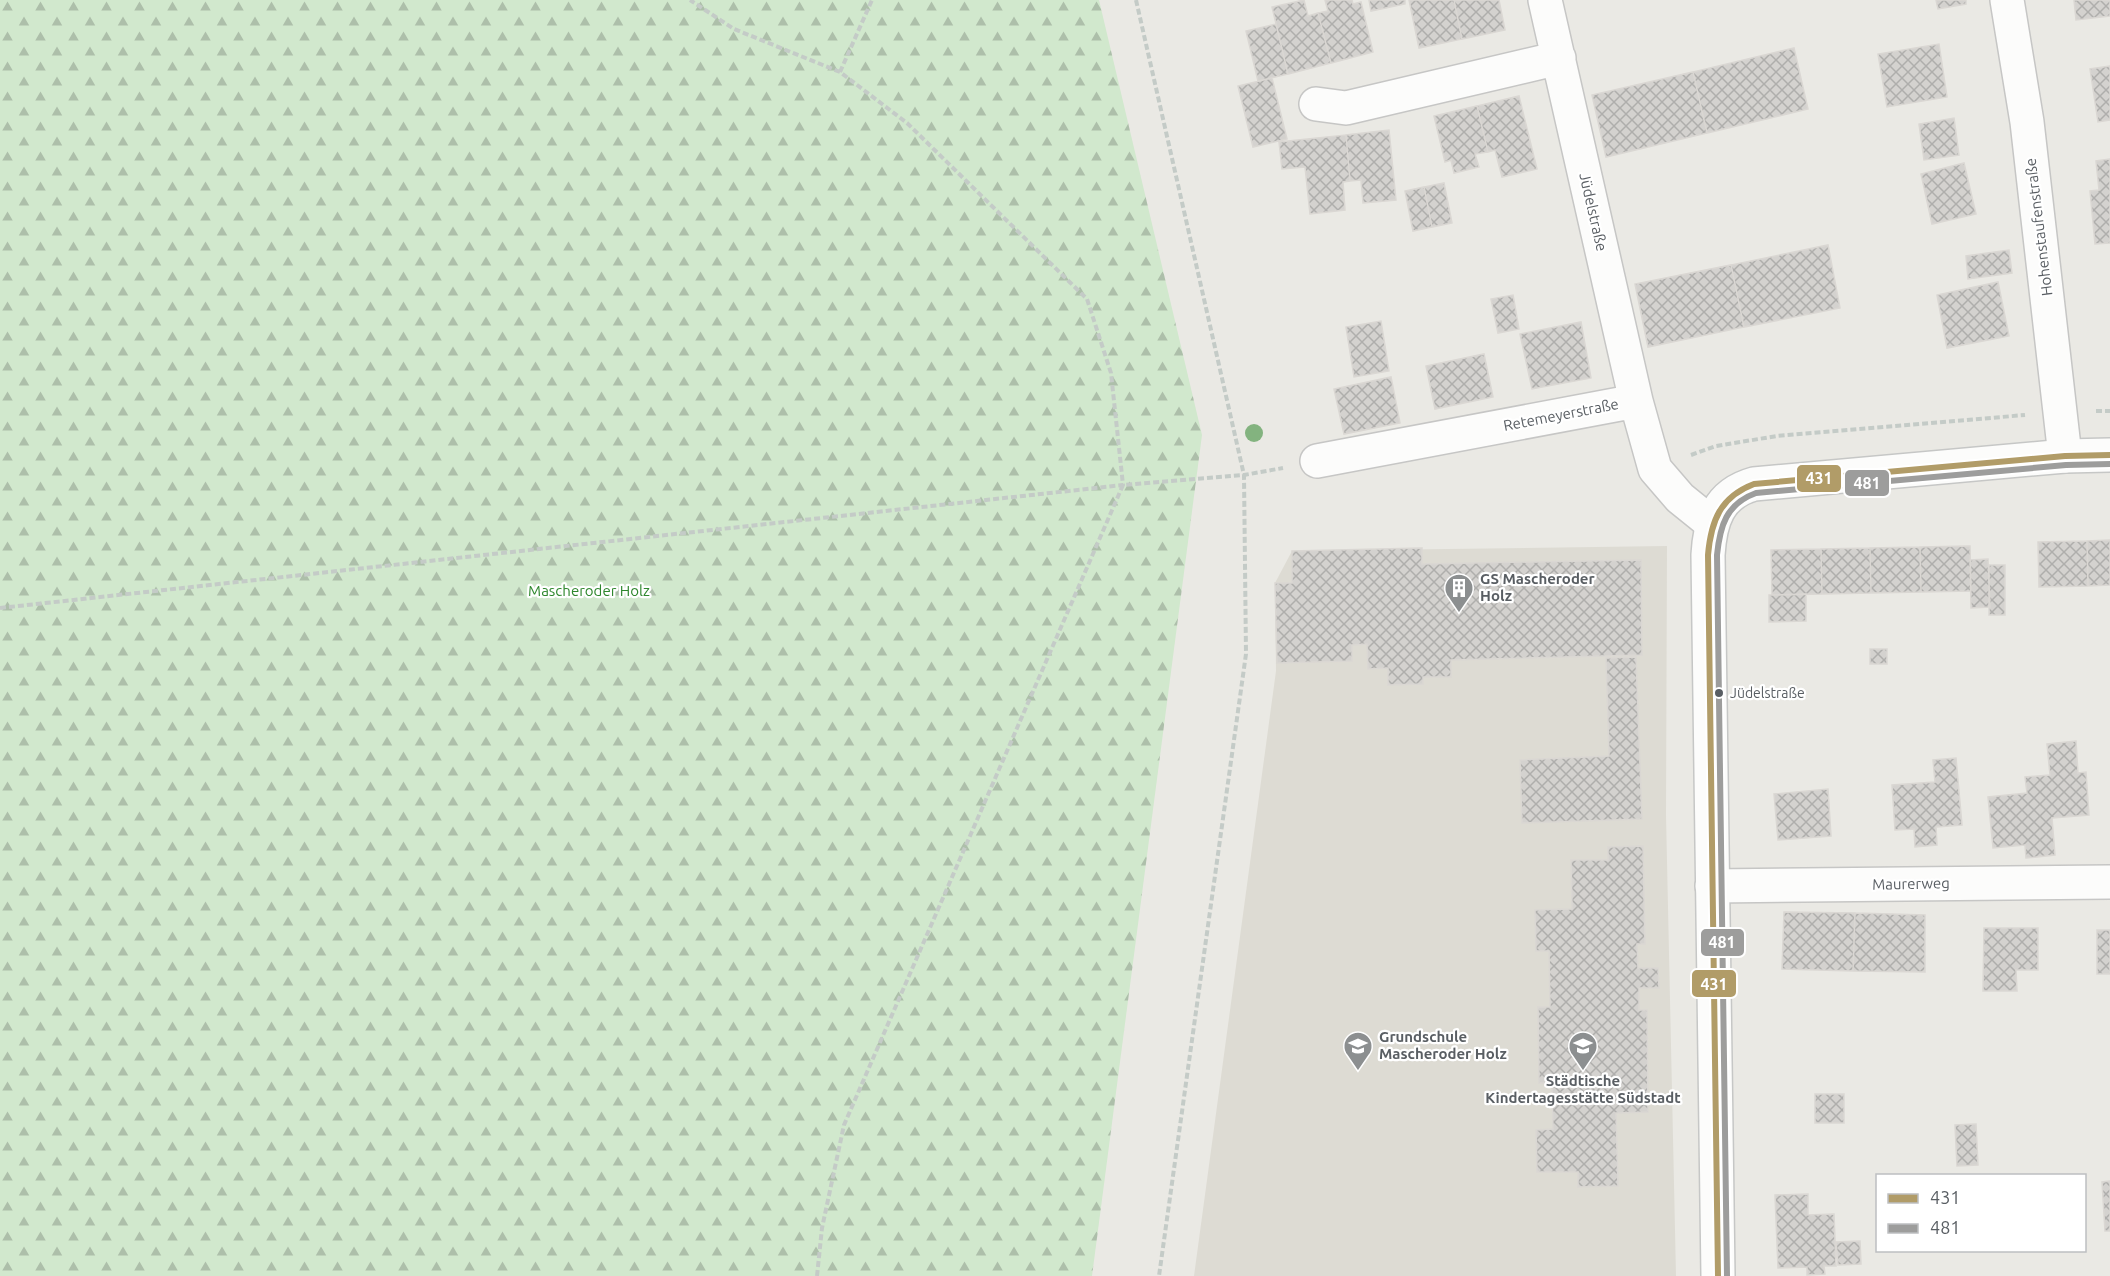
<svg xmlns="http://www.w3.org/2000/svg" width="2110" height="1276" font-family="Ubuntu,sans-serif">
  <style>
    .education { fill: #dddbd3 }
    .forest { fill: url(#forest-firs) }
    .building { fill: url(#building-cross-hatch); stroke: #dad7d3; stroke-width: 1.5 }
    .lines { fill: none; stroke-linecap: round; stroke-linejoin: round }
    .street-casing { stroke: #c6c6c5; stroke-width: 36 }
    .secondary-casing { stroke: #c6c7c6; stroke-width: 36 }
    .path { stroke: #c4cbc7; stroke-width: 4; stroke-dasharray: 6 3; stroke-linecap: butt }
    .street { stroke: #fcfcfb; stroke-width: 33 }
    .secondary { stroke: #fcfcfb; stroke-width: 33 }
    .bus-1-casing { stroke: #fff; stroke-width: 10 }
    .bus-2-casing { stroke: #fff; stroke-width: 10 }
    .bus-1 { stroke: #b19c68; stroke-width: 6 }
    .bus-2 { stroke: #9d9d9c; stroke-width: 6 }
    .tree { fill: #83b37f }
    .bus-dot { fill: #595e63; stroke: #fff; stroke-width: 2 }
    .labels { text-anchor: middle; stroke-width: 4.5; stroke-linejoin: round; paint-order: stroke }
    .bus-label { font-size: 14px; fill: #595e63; stroke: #fff; text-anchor: start }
    .street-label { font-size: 15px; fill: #595e63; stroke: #fff }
    .poi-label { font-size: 15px; font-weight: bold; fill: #595e63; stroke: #fff; text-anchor: start }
    .park-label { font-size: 15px; fill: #2e872d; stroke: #fff }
    .line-badge { stroke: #fff; stroke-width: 2 }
    .badge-label { font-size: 16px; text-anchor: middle; font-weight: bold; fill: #fff }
  </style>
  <defs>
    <pattern id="forest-firs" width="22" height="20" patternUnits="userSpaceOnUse" patternTransform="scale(1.5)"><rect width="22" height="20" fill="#d1e8cd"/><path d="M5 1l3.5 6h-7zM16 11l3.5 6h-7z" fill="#adbfaa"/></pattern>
    <pattern id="building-cross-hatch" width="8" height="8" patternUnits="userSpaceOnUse" patternTransform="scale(1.5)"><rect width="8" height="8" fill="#d4d2cf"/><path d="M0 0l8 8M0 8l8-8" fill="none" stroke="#afaeac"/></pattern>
  </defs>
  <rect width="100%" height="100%" fill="#eae9e4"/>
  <path class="education" d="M1667,546L1666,815L1676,1276H1194L1276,671L1275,583L1292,551Z"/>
  <path class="forest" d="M0,0H1099L1202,435L1092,1276H0Z"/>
  <path class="building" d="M1304,0L1308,16L1318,13L1331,63L1288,74L1272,7Z
    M1325,0H1352L1353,4L1361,2L1373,52L1331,63L1318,13L1328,11Z
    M1369,0H1405V4L1371,11Z
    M1409,0H1454L1462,39L1419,48Z
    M1454,0H1499L1505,30L1462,39Z
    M1936,0H1966V4L1938,9Z
    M2074,0H2110V16L2076,20Z
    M1276,24L1288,74L1258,81L1246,31Z
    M1939,44L1947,97L1887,107L1878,54Z
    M1794,48L1808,109L1707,133L1693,72Z
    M2110,66V120L2098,122L2090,69Z
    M1693,72L1707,133L1606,157L1592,95Z
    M1272,78L1287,139L1253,147L1238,86Z
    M1519,96L1537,169L1502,177L1495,150L1488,152L1477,106Z
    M1477,106L1488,152L1475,154L1479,167L1454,173L1451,160L1445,162L1434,116Z
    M1954,118L1959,155L1924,160L1919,124Z
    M1389,130L1396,200L1363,203L1361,180L1350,181L1346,135Z
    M1346,135L1350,181L1343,182L1345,210L1310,214L1305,167L1282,169L1279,142Z
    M2110,159V243L2095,244L2090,191L2099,190L2096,161Z
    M1964,163L1976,214L1932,224L1921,174Z
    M1444,183L1452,223L1432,227L1424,187Z
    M1424,187L1432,227L1413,231L1405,191Z
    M1828,245L1840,308L1744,327L1731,265Z
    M2009,250L2012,273L1968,279L1966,256Z
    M1731,265L1744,327L1648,347L1635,284Z
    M1998,282L2009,336L1947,348L1937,295Z
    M1513,295L1519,329L1498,333L1491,299Z
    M1381,321L1389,371L1354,377L1346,327Z
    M1581,322L1591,378L1532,389L1520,334Z
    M1484,354L1493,397L1435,409L1426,366Z
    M1391,377L1400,423L1344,434L1334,389Z
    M2110,540V585L2088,586L2087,541Z
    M2087,541L2088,586L2039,587L2038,542Z
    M1970,546L1971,591L1921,592L1920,547Z
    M1920,547L1921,592L1871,593L1870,548Z
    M1422,548V564L1641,560L1642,655L1451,660V677H1423V684L1388,685V668L1368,669L1367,644L1352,645V661L1277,663L1275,583H1292V551Z
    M1870,548L1871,593L1822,594L1821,549Z
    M1821,549L1822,594L1772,595L1771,550Z
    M1988,559L1990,607L1971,608L1970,560Z
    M1989,565H2005V615H1989Z
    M1806,594V621L1769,622V595Z
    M1870,649H1887V664H1870Z
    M1636,657L1642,819L1522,823L1520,760L1609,756L1606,658Z
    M2076,741L2078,773L2086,772L2089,815L2052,818L2055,855L2026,858L2025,845L1993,848L1988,797L2027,793L2025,777L2050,775L2047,744Z
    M1956,758L1962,825L1936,827L1937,845L1915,847L1914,829L1895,830L1892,785L1935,782L1933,760Z
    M1828,789L1831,836L1778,840L1774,794Z
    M1643,846L1645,944H1637L1638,968H1658L1659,988H1639V1010H1647L1648,1112L1616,1113L1618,1186L1578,1187V1172H1537L1536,1130L1553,1129L1552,1083H1539L1538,1007H1550L1549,951H1536L1535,910L1572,909L1571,860H1608V847Z
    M1784,912L1855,913L1853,971L1782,969Z
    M1855,913L1925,915V972L1853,971Z
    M1984,928H2038V970H2016L2017,991H1983Z
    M2097,930H2110V974H2097Z
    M1815,1094H1844V1123H1815Z
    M1976,1124L1978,1165L1957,1166L1955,1125Z
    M2110,1181V1231H2105L2102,1182Z
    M1808,1194V1215L1834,1214L1836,1266H1824L1825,1274L1807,1275V1267L1778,1268L1775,1195Z
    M1860,1241L1861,1264L1838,1265L1836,1242Z"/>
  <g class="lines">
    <g class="street-casing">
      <path id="street" d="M1545,0L1636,401
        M2007,0L2027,122L2065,456
        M1316,104L1346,108L1559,58
        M1317,461L1636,401L1655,469L1680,498L1711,523
        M1712,886L2110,882"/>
    </g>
    <g class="secondary-casing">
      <path id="secondary" d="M1718,1276L1708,555C1710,521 1718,494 1754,484L2065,456L2110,455"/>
    </g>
    <path class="path" d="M1136,0L1244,475L1246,654L1159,1276
      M840,72L872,0
      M2096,411H2110
      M1691,455L1716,446L1777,436L2025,415
      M0,608L1123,485L1111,373L1087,299L907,123L840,72L734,29L690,0
      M817,1276L822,1228L844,1125L1123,485L1244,475L1283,468"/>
    <use href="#street" class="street"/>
    <use href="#secondary" class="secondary"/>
    <g class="bus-1-casing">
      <path id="bus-1" d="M1718,1276L1708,555C1711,521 1720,497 1754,484L2065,456L2110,455"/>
    </g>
    <g class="bus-2-casing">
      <path id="bus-2" d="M1727,1276L1717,555C1720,526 1726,504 1756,493L2066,465L2110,464"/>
    </g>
    <use href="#bus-1" class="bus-1"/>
    <use href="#bus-2" class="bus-2"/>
  </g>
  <circle class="tree" cx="1254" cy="433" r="9"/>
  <defs>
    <g id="building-pin" transform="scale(1.5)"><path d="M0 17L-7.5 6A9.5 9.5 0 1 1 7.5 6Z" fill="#8c8f90" stroke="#fff"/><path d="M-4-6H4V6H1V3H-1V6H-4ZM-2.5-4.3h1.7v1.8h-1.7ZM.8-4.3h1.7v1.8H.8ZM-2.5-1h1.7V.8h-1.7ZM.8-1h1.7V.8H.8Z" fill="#fff"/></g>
    <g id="school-pin" transform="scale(1.5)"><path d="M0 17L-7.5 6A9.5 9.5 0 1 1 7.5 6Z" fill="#8c8f90" stroke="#fff"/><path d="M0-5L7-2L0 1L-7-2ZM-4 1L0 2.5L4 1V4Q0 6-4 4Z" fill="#fff"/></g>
  </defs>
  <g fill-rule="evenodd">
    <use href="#building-pin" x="1459" y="588"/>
    <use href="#school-pin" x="1358" y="1046"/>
    <use href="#school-pin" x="1583" y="1046"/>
  </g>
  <circle class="bus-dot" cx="1719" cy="693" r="5"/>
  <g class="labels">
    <g class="bus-label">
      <text x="1730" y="698">Jüdelstraße</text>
    </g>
    <g class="street-label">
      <text transform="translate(1593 212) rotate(77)" y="5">Jüdelstraße</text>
      <text transform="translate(2039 227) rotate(-97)" y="5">Hohenstaufenstraße</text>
      <text transform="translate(1561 415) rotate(-11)" y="5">Retemeyerstraße</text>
      <text transform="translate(1911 884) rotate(-1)" y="5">Maurerweg</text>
    </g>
    <g class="poi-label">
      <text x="1480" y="584">GS Mascheroder<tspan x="1480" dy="17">Holz</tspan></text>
      <text x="1379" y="1042">Grundschule<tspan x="1379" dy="17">Mascheroder Holz</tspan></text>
      <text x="1583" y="1086" text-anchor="middle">Städtische<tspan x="1583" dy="17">Kindertagesstätte Südstadt</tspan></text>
    </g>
    <g class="park-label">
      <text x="589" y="596">Mascheroder Holz</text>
    </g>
  </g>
  <g class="line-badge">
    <rect x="1796" y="464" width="46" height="29" rx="6" fill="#b19c68"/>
    <rect x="1844" y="469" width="46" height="28" rx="6" fill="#9d9d9c"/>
    <rect x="1700" y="928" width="45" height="29" rx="6" fill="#9d9d9c"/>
    <rect x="1691" y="969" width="46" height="29" rx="6" fill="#b19c68"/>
  </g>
  <g class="badge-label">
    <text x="1819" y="484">431</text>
    <text x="1867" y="489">481</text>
    <text x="1722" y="948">481</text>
    <text x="1714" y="990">431</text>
  </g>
  <rect x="1876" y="1174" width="210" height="78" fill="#ffffff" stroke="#bdbfc1" stroke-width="1.5"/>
  <rect x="1888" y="1194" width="30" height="9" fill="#b19c68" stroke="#bdbfc1" stroke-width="1.5"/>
  <text x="1930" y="1204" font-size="18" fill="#595e63">431</text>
  <rect x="1888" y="1224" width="30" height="9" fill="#9d9d9c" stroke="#bdbfc1" stroke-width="1.5"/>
  <text x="1930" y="1234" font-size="18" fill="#595e63">481</text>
</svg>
